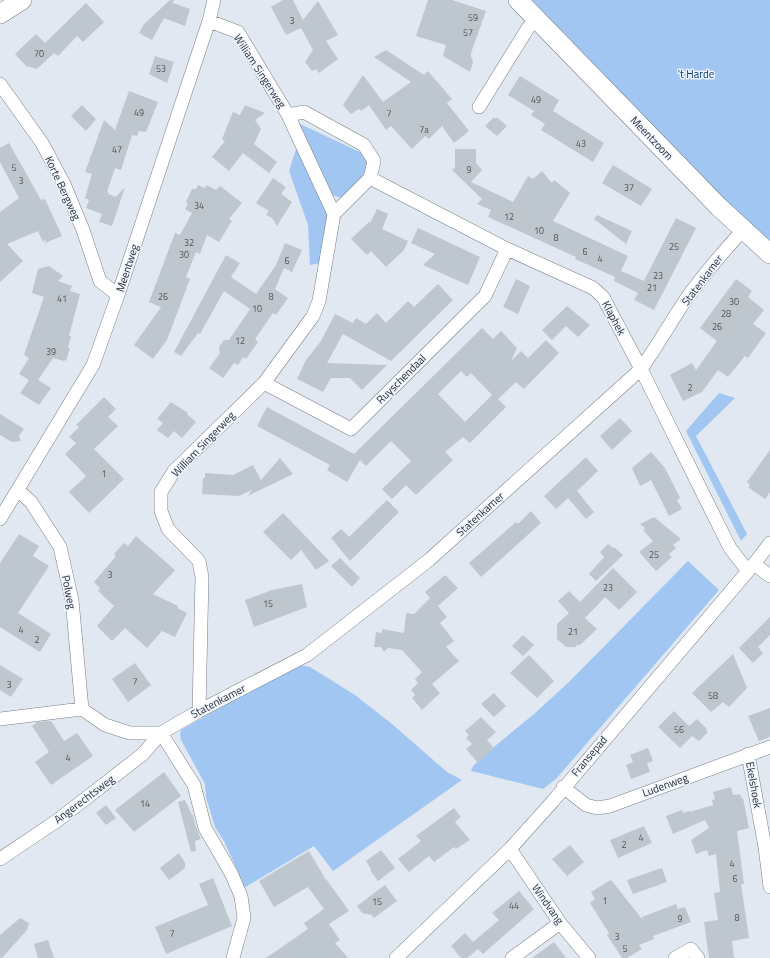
<svg xmlns="http://www.w3.org/2000/svg" width="770" height="958" font-family="'Titillium Web',sans-serif">
  <style>
    .green { fill: #a1c6f2 }
    .building { fill: #bec6ce; fill-rule: evenodd }
    .lines { fill: none; stroke-linecap: round; stroke-linejoin: round }
    .street-casing { stroke: #797f87; stroke-width: 14 }
    .secondary-casing { stroke: #797f87; stroke-width: 20 }
    .street { stroke: #fff; stroke-width: 13 }
    .secondary { stroke: #fff; stroke-width: 19 }
    .labels { text-anchor: middle; stroke-width: 3; stroke-linejoin: round; paint-order: stroke }
    .number-label { font-size: 9px; fill: #505458 }
    .street-label { font-size: 11px; fill: #2b2e31; stroke: #eef5ff }
    .park-label { font-size: 11px; fill: #043c70; stroke: #eef5ff }
  </style>
  <rect width="100%" height="100%" fill="#e1e8f1"/>
  <path class="green" d="M525,0H770V245Z
    M298,123L362,153L376,166L349,198L338,197L327,193Z
    M297,146L331,219L325,262L310,265L308,225L289,171Z
    M719,393L735,398L696,436L747,534L741,541L686,431Z
    M688,561L719,590L556,779L543,789L471,771L473,766L495,746L534,714L570,681Z
    M299,665L310,667L355,695L392,724L447,772L462,780L333,871L314,846L244,888L242,881L225,843L215,827L206,797L205,784L181,740L180,734L181,730L288,669Z"/>
  <path class="building" d="M170,0H174L172,4L173,3L190,9L185,26L164,18L152,40L139,33L144,24Z
    M283,0H293L303,20L318,1L338,35L326,41L338,59L319,73L316,69L312,71L305,62L313,50L301,28L286,35L271,7Z
    M428,0H452L486,11L471,53V57L473,62L470,72L443,56L446,45L416,36Z
    M86,3L104,22L83,42L77,36L58,56L54,53L37,69L26,66L15,54L36,34L45,43Z
    M386,50L424,75L428,71L452,99L447,103L469,131L454,143L442,126L429,139L425,136L412,149L391,126L386,130L369,105L361,111L359,109L351,114L343,105L363,75L383,102L411,82L374,57Z
    M155,56L174,62L167,83L149,74Z
    M520,76L559,100L553,111L604,143L593,162L541,130L545,124L531,115L534,111L508,95Z
    M129,91L158,102L146,132L139,131L137,136L132,135L121,170L115,168L107,192L109,193L108,194L116,197L125,187L112,226L99,222L102,214L86,208L89,200L85,198L92,174L85,172L104,120L115,130Z
    M82,105L96,119L86,131L71,116Z
    M245,105L265,113L255,120L261,129L254,144L277,162L269,173L243,153L229,171L212,157L225,141L222,139L233,112L240,115Z
    M493,118H498L507,126L497,136L485,126Z
    M9,143L41,200L45,199L62,236L45,243L46,239L43,242L38,231L7,244L23,261L0,282V212L19,198L0,162V148Z
    M455,149H476V163L482,170L471,182L513,202L528,176L533,179L542,171L552,183L554,180L570,193L553,221L628,256L621,271L644,281L676,218L696,228L654,310L634,300L638,293L614,281L615,277L575,259L576,257L488,217L491,210L477,204L482,199L452,170L455,167Z
    M613,165L652,189L641,206L602,183Z
    M273,178L286,187L281,194L292,202L277,226L272,218L266,215L269,211L256,203Z
    M198,185L205,188L207,185L216,190L220,186L242,203L229,219L232,221L219,242L207,235L200,254L196,252L186,277L190,279L167,340L153,359L134,345L161,307L149,302L175,233L180,235L192,213L185,209L188,204L186,202L192,189H196Z
    M377,209L388,214L382,229L408,241L404,250L386,267L371,251L367,255L351,239L369,222L370,223Z
    M597,215L632,231L626,244L594,219Z
    M418,228L480,257L468,285L423,265L435,254L411,243Z
    M285,243L302,250L292,272L284,268L275,289L288,298L276,315L273,313L255,339L258,342L246,359L243,357L238,365L234,363L223,378L209,368L220,353L219,347L224,340H229L250,309L224,291L200,334L198,333L181,356L174,352L226,255L240,263L231,277L256,294L276,265Z
    M49,266L63,276L58,281L72,286L70,291L80,294L69,336H71L68,348H70L66,361L64,360V361L53,358L38,380L51,388L39,405L20,393L29,380L19,374L29,358L24,355L44,297L32,293L38,269Z
    M516,279L530,286L518,314L503,307Z
    M736,279L752,291L748,297L764,310L753,324L766,333L748,358L745,356L728,377L718,370L702,392L683,401L670,375L692,363L696,370L717,341L700,328Z
    M438,284L453,300L391,361L343,334L327,363L387,365L362,390L350,378H331L323,392L297,379L306,360L321,341L335,314L353,323L356,318L366,324L377,313L386,323L408,301L414,307Z
    M567,306L590,325L578,337L566,326L552,340L542,330Z
    M482,328L493,339L501,331L517,348L511,361L521,351L528,358L546,340L559,353L524,389L516,382L498,399L506,407L470,443L463,437L445,452L453,460L416,495L406,485L392,499L382,489L411,461L391,441L366,466L360,460L347,482L327,470L330,465L257,426L267,407L354,454ZM461,371L467,377L471,373L492,395L465,422L438,394Z
    M104,397L116,409L108,417L118,426L94,449L124,479L89,513L69,492L86,476L65,454L76,443L69,437L79,427L76,425Z
    M171,402L188,413L187,414L196,422L182,438L174,431L168,438L157,430L163,423L157,419Z
    M0,414L24,429L19,436L21,441L12,442L0,435Z
    M620,418L632,431L612,450L600,436Z
    M770,450V492L765,499L748,487L750,485L747,482Z
    M651,452L665,468L680,498L677,500L682,509L669,516L651,480L640,486L632,468Z
    M586,457L598,471L577,491L594,512L586,519L568,498L556,509L544,496Z
    M280,458L293,474L248,496L252,490L239,496L202,494L203,478H205V473L233,475L253,465L261,480Z
    M387,500L399,512L350,561L331,538L341,529L349,537Z
    M531,511L541,523L481,577L469,563L516,522L518,524Z
    M283,513L310,541L329,561L316,570L301,550L291,560L263,532Z
    M654,517L681,539L673,545L676,548L669,554L672,557L656,571L639,552L653,541L643,530L645,528L640,524Z
    M19,534L39,546L33,556L49,566L18,613L51,634L40,652L0,627V563Z
    M136,536L175,570L153,594L178,606V608L179,609L187,613L175,637L162,631L147,648L125,628L112,641L97,626L114,606L98,591L100,588L94,582L116,556L114,554L124,543L128,546Z
    M608,544L613,548L614,547L623,555L596,581L589,574L604,557L600,552Z
    M340,558L360,578L352,587L331,566Z
    M613,568L637,592L619,610L605,597L585,618L597,629L579,646L578,644L575,647H566L557,639V624L569,613L558,601L569,591L580,602Z
    M445,575L458,588L438,606L447,617L440,623L454,641L446,647L459,661L432,684L440,693L422,710L412,698L415,695L411,690L418,683L415,679L422,672L402,650L388,648L384,652L381,647H374L376,632L382,633V629L404,633L406,613L414,614L430,598L425,592Z
    M302,584L307,607L254,627L245,600L272,590Z
    M770,617V635L758,647L763,653L753,663L739,648Z
    M523,635L534,645L523,656L512,646Z
    M733,654L747,688L729,707L723,702L711,712L692,693Z
    M529,655L554,681L537,698L510,673Z
    M135,663L151,685L128,702L112,679Z
    M0,665L23,679L11,697L0,690Z
    M494,693L506,706L494,717L481,704Z
    M770,708V737L759,741L748,716Z
    M674,711L689,726L697,719L707,729L706,730L708,732L699,741L692,736L680,748L658,727Z
    M481,717L496,732L487,740L494,748L478,763L466,749L472,744L466,738L469,735L465,731Z
    M51,721L64,741L77,733L93,756L51,785L35,762L49,752L32,726L37,722Z
    M648,748L653,761L647,763L650,772L631,779L626,765L633,762L630,755Z
    M164,772L181,796L134,832L115,810Z
    M731,787L733,795L740,794L742,799L743,798L749,828L737,831L744,884H741L749,938L732,941L734,958H709L704,922L718,920L714,893L720,892L716,854L709,856L707,850L696,854L691,840L709,828L705,820L673,834L666,816L682,810L683,813L689,811L690,812L713,805L712,800L715,799L713,792Z
    M185,800L192,815H193L195,824L201,839L195,841L196,851L191,852L178,802Z
    M106,805L116,818L106,825L96,813Z
    M454,808L461,817L455,822L470,840L456,849L454,847L434,862L429,856L409,872L398,859L421,841L416,836Z
    M644,826L652,843L618,858L610,840Z
    M570,845L584,862L567,876L552,859Z
    M381,850L395,868L378,881L370,870L371,869L366,861Z
    M309,851L326,880V879L349,911L329,924L340,940L335,943L348,958H266L308,929L304,923L324,909L308,887L274,907L259,881Z
    M179,853L185,863V868L169,880L160,868Z
    M662,868L667,882L633,894L627,880Z
    M213,878L232,926L166,954L155,927L208,905L199,884Z
    M611,880L643,920L642,917L676,904L678,909L685,907L691,922L653,936L654,939L639,945L642,949L627,958H622L607,935L609,933L590,903L595,899L591,892Z
    M385,885L397,901L374,918L372,915L362,913L357,906Z
    M519,891L534,909L483,954L478,949L467,958H461L451,946L465,933L473,942L499,920L492,913Z
    M20,918L29,923L27,930L2,958H0V935Z
    M48,940L54,958H38L34,944Z
    M554,942L566,958H532Z"/>
  <g class="lines">
    <g class="street-casing">
      <path id="street" d="M0,84L42,143L64,184L83,230L100,281L118,295
        M479,107L528,28L537,18
        M288,115L304,112L364,145L374,161L370,178L334,214
        M370,178L507,249L593,288L603,297L641,369L730,548L747,570
        M264,383L351,429L485,296L507,249
        M18,490L31,502L60,547L72,600L82,709
        M0,519L93,365L118,295L209,21L214,0
        M754,564L770,576
        M199,711L202,577L199,561L168,529L161,511V492L174,471L264,383L313,316L319,301L334,214L288,115L238,32L209,21
        M0,719L82,709L105,725L130,733H161
        M161,733L194,785L205,828L231,873L241,896L244,918L233,958
        M748,754L765,847L770,887
        M563,787L586,805L597,808L610,806L770,747
        M510,849L560,923L589,958
        M0,859L58,820L143,754L161,733L199,711L307,655L429,560L641,369C657,346 671,322 686,299C703,275 723,252 743,230
        M396,958L510,849L553,801L754,564L770,543
        M512,958L560,923
        M675,958L691,949L698,958"/>
    </g>
    <g class="secondary-casing">
      <path id="secondary" d="M518,0L719,207L770,254
        M0,14L22,0"/>
    </g>
    <use href="#street" class="street"/>
    <use href="#secondary" class="secondary"/>
  </g>
  <g class="labels">
    <g class="number-label">
      <text x="473" y="21">59</text>
      <text x="292" y="24">3</text>
      <text x="468" y="36">57</text>
      <text x="39" y="57">70</text>
      <text x="161" y="72">53</text>
      <text x="536" y="103">49</text>
      <text x="139" y="116">49</text>
      <text x="389" y="117">7</text>
      <text x="424" y="133">7a</text>
      <text x="581" y="147">43</text>
      <text x="117" y="153">47</text>
      <text x="14" y="171">5</text>
      <text x="469" y="173">9</text>
      <text x="21" y="184">3</text>
      <text x="629" y="191">37</text>
      <text x="199" y="209">34</text>
      <text x="509" y="220">12</text>
      <text x="539" y="234">10</text>
      <text x="556" y="241">8</text>
      <text x="189" y="246">32</text>
      <text x="674" y="250">25</text>
      <text x="585" y="255">6</text>
      <text x="184" y="258">30</text>
      <text x="600" y="262">4</text>
      <text x="287" y="264">6</text>
      <text x="658" y="279">23</text>
      <text x="652" y="291">21</text>
      <text x="163" y="300">26</text>
      <text x="271" y="300">8</text>
      <text x="62" y="302">41</text>
      <text x="734" y="305">30</text>
      <text x="257" y="312">10</text>
      <text x="726" y="317">28</text>
      <text x="717" y="330">26</text>
      <text x="240" y="344">12</text>
      <text x="51" y="355">39</text>
      <text x="690" y="391">2</text>
      <text x="104" y="477">1</text>
      <text x="654" y="558">25</text>
      <text x="110" y="578">3</text>
      <text x="608" y="591">23</text>
      <text x="268" y="607">15</text>
      <text x="21" y="633">4</text>
      <text x="573" y="635">21</text>
      <text x="37" y="643">2</text>
      <text x="135" y="685">7</text>
      <text x="9" y="688">3</text>
      <text x="713" y="699">58</text>
      <text x="679" y="733">56</text>
      <text x="68" y="761">4</text>
      <text x="145" y="807">14</text>
      <text x="641" y="841">4</text>
      <text x="624" y="848">2</text>
      <text x="732" y="867">4</text>
      <text x="735" y="882">6</text>
      <text x="605" y="904">1</text>
      <text x="377" y="905">15</text>
      <text x="514" y="909">44</text>
      <text x="737" y="921">8</text>
      <text x="680" y="922">9</text>
      <text x="172" y="937">7</text>
      <text x="617" y="940">3</text>
      <text x="625" y="952">5</text>
    </g>
    <g class="street-label">
      <text transform="translate(260 71) rotate(57)" y="4">William Singerweg</text>
      <text transform="translate(652 138) rotate(46)" y="4">Meentzoom</text>
      <text transform="translate(63 188) rotate(65)" y="4">Korte Bergweg</text>
      <text transform="translate(127 268) rotate(-72)" y="4">Meentweg</text>
      <text transform="translate(702 280) rotate(-53)" y="4">Statenkamer</text>
      <text transform="translate(614 318) rotate(62)" y="4">Klaphek</text>
      <text transform="translate(401 379) rotate(-45)" y="4">Ruyschendaal</text>
      <text transform="translate(203 444) rotate(-46)" y="4">William Singerweg</text>
      <text transform="translate(480 514) rotate(-42)" y="4">Statenkamer</text>
      <text transform="translate(69 592) rotate(79)" y="4">Polweg</text>
      <text transform="translate(218 701) rotate(-28)" y="4">Statenkamer</text>
      <text transform="translate(589 756) rotate(-50)" y="4">Fransepad</text>
      <text transform="translate(665 785) rotate(-20)" y="4">Ludenweg</text>
      <text transform="translate(754 785) rotate(80)" y="4">Ekelshoek</text>
      <text transform="translate(84 799) rotate(-37)" y="4">Angerechtsweg</text>
      <text transform="translate(548 904) rotate(55)" y="4">Windvang</text>
    </g>
    <g class="park-label">
      <text x="696" y="78">'t Harde</text>
    </g>
  </g>
</svg>
